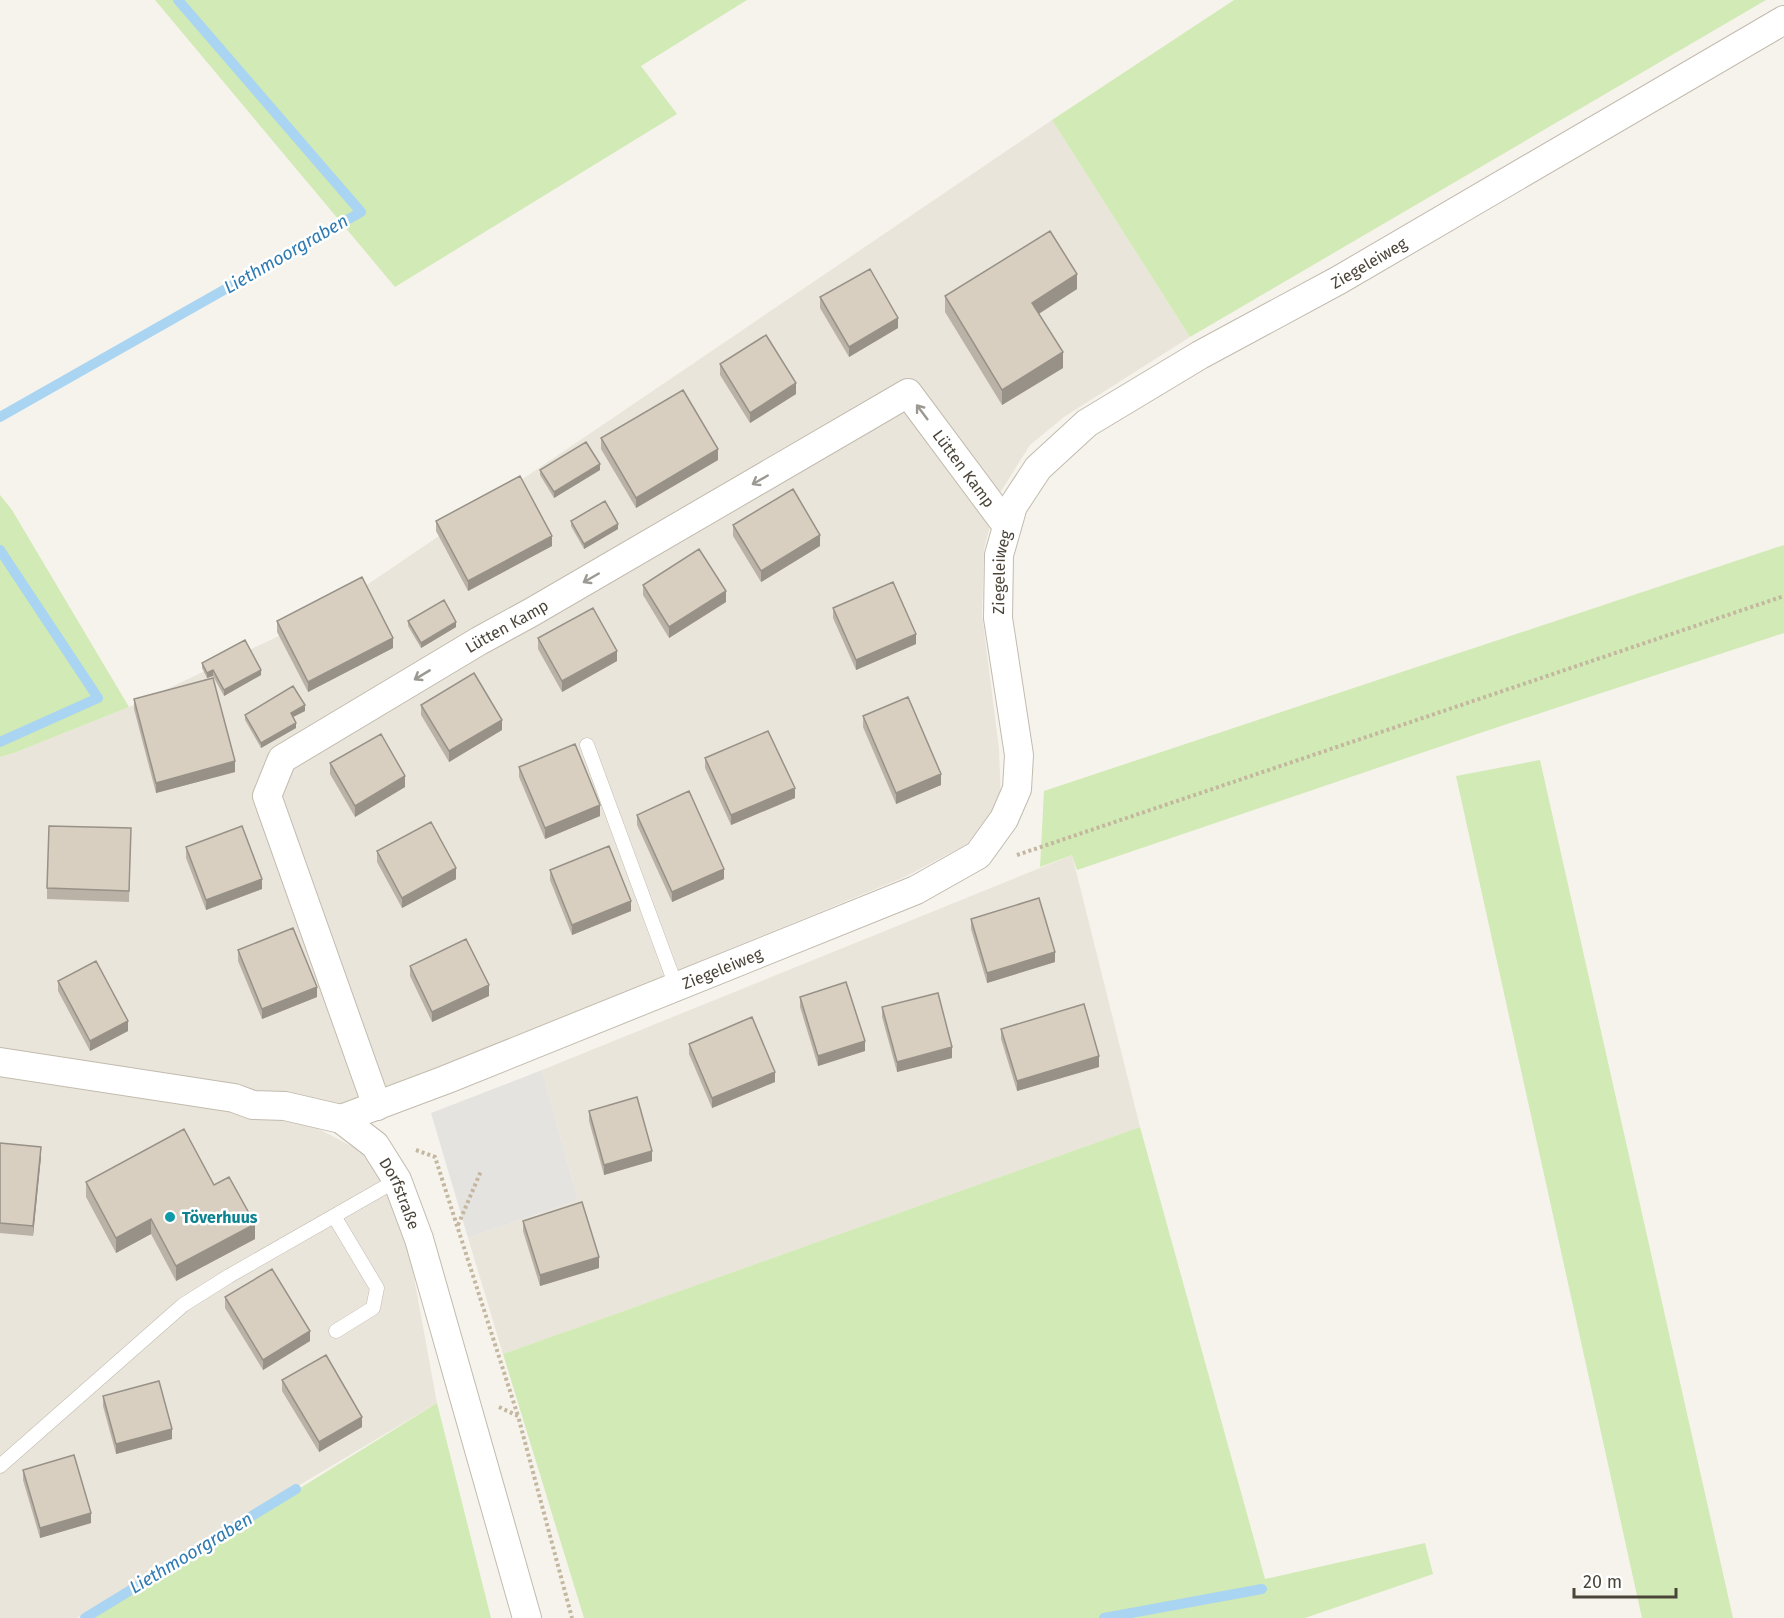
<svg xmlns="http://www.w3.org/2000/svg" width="1784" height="1618" font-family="'Fira Sans',sans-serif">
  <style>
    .residential { fill: #eae5da }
    .green { fill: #d2eab5 }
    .parking { fill: #e5e3e0 }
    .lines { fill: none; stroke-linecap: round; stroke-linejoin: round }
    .stream { stroke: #a9d4f2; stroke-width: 10 }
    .service-casing { stroke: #c2bbae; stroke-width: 15 }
    .minor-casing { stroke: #c2bbae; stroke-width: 30 }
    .path { stroke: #c4b79f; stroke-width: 4; stroke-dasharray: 3 3; stroke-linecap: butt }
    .service { stroke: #fff; stroke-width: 14 }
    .minor { stroke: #fff; stroke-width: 28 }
    .wall { fill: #bab2a6 }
    .shaded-wall { fill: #979187 }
    .building { fill: #d8cfc1; stroke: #979187; stroke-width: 1.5 }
    .oneway { stroke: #9c9892 }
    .culture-dot { fill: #0f9aa8; stroke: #fff; stroke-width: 2 }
    .labels { text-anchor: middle; stroke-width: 5; stroke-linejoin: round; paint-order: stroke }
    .street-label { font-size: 16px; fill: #4b4439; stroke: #fff }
    .culture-label { font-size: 16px; font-weight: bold; fill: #0d838f; stroke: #fff; text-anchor: start }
    .water-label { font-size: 18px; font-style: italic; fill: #2e7ab2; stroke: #fff }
  </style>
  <rect width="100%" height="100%" fill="#f6f3ec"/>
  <path class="residential" d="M1052,120L1190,337L1064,417L1030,445L998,496L984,549L982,614L999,749L1001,800L967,844L907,876L307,1123L365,1153L382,1182L408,1245L437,1403L77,1618H0V757L14,753L129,707L321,616Z
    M1072,855L1140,1127L503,1354L468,1238L578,1200L542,1070Z"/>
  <path class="green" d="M155,0H747L641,66L677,114L395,287Z
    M1234,0H1766L1190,337L1052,120Z
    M0,495L12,510L129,707L14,753L0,757Z
    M1784,545V633L1483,732L1077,870L1072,855L1040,867L1044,791Z
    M1540,760L1733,1618H1642L1456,776Z
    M1140,1127L1265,1579L1425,1543L1433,1574L1305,1618H584L503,1354Z
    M437,1403L491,1618H91Z"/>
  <path class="parking" d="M542,1070L578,1200L468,1238L431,1113Z"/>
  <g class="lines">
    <path class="stream" d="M0,417L361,212L178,0
      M0,550L98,698L0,742
      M85,1618L296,1489
      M1104,1618L1262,1589"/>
    <g class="service-casing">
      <path id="service" d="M587,745L676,986
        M334,1216L377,1288L373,1308L336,1331
        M0,1466L183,1305L229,1276L397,1180"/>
    </g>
    <g class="minor-casing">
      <g id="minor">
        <path id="s1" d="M0,1062L234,1098L253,1105L285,1106L341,1119L375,1145L397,1180L419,1239L527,1618"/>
        <path id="s2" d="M377,1106L267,796L282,759L479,641L532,612L908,393L1007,526"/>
        <path id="s3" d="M341,1119L445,1080L916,890L978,855L1004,819L1017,789L1019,755L998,618L999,555L1013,506L1038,468L1087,423L1200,355L1339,280L1784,20"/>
      </g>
    </g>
    <path class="path" d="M1017,855L1784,596
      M416,1150L435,1157L518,1416
      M458,1225L481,1171
      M499,1407L518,1416L572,1618"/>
    <use href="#service" class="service"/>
    <use href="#minor" class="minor"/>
  </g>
  <path class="wall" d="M1077,289L1039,314L1063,368L1002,405L945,312V296Z
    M820,297L898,328L849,357L820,308Z
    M720,364L796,394L750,423L720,375Z
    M601,438L718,460L636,508L601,449Z
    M540,470H600L554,498L540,475Z
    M436,521L552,546L468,591L436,531Z
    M571,521L618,529L584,549L571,526Z
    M733,525L820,546L761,582L733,536Z
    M643,585L726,602L669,638L643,595Z
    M833,608L916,644L856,670L833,618Z
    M277,621L393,648L308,692L277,632Z
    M408,621L456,627L421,648L408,626Z
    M538,638L617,661L562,692L538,649Z
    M202,663L261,675L224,696L213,676L207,678L202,668Z
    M134,699L235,772L156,793L134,709Z
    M421,705L502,730L449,762L421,715Z
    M305,711L293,717L296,728L261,748L245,720V715Z
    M863,716L941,785L896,804L863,727Z
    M705,758L795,798L731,825L705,768Z
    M330,763L405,787L355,817L330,774Z
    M519,767L600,816L545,839L519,777Z
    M637,815L724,879L672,902L637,825Z
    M131,828L129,902L47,899V888Z
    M186,847L262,889L206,910L186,858Z
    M377,851L456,879L402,908L377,862Z
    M550,870L631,911L572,935L550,880Z
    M971,919L1055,962L987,983L971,929Z
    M238,950L317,997L262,1019L238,961Z
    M410,966L489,996L432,1022L410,976Z
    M58,981L128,1031L90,1051L58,991Z
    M800,997L865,1051L818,1066L800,1007Z
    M882,1007L952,1058L897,1072L882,1017Z
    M1001,1029L1099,1067L1017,1091L1001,1039Z
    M689,1044L775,1082L712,1108L689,1054Z
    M589,1111L652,1161L604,1175L589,1121Z
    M0,1143L41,1157L33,1236L0,1233Z
    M86,1182L214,1185L255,1239L176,1281L151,1234L116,1253L86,1197Z
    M523,1221L599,1268L540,1286L523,1231Z
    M225,1297L310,1341L263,1370L225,1308Z
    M282,1380L362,1427L319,1452L282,1391Z
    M103,1396L172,1439L116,1454L103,1406Z
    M23,1470L91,1523L40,1538L23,1480Z"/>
  <path class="shaded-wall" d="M1077,274V289L1032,318V303Z
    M898,318V328L849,357V347Z
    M1063,352V368L1002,405V390Z
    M796,383V394L750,423V413Z
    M718,449V460L636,508V498Z
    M600,464V470L554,498V492Z
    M618,524V529L584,549V544Z
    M820,535V546L761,582V571Z
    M552,536V546L468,591V581Z
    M726,591V602L669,638V627Z
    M456,622V627L421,648V643Z
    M916,634V644L856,670V660Z
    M393,638V648L308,692V682Z
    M617,651V661L562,692V681Z
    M213,670V676L207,678V673Z
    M261,670V675L224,696V690Z
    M305,705V711L291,718V713Z
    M502,720V730L449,762V751Z
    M296,723V728L261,748V743Z
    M235,761V772L156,793V783Z
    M941,774V785L896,804V793Z
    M405,776V787L355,817V806Z
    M795,788V798L731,825V815Z
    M600,805V816L545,839V828Z
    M456,868V879L402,908V898Z
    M724,869V879L672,902V892Z
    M262,879V889L206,910V900Z
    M631,901V911L572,935V925Z
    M1055,952V962L987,983V973Z
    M489,985V996L432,1022V1012Z
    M317,987V997L262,1019V1009Z
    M128,1021V1031L90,1051V1041Z
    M865,1041V1051L818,1066V1056Z
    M952,1047V1058L897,1072V1062Z
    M1099,1056V1067L1017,1091V1081Z
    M775,1072V1082L712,1108V1098Z
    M41,1147V1157L33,1236V1226Z
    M652,1151V1161L604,1175V1165Z
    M151,1219V1234L116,1253V1238Z
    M255,1224V1239L176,1281V1266Z
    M599,1257V1268L540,1286V1275Z
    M310,1331V1341L263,1370V1360Z
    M362,1417V1427L319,1452V1442Z
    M172,1429V1439L116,1454V1444Z
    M91,1513V1523L40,1538V1528Z"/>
  <path class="building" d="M1050,231L1077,274L1032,303L1063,352L1002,390L945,296Z
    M870,269L898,318L849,347L820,297Z
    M766,335L796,383L750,413L720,364Z
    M683,390L718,449L636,498L601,438Z
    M586,442L600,464L554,492L540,470Z
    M520,476L552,536L468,581L436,521Z
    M793,489L820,535L761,571L733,525Z
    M605,501L618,524L584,544L571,521Z
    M699,549L726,591L669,627L643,585Z
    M362,577L393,638L308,682L277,621Z
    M893,582L916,634L856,660L833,608Z
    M444,600L456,622L421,643L408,621Z
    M593,608L617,651L562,681L538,638Z
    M245,640L261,670L224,690L213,670L207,673L202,663Z
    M474,673L502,720L449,751L421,705Z
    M213,678L235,761L156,783L134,699Z
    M293,686L305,705L291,713L296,723L261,743L245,715Z
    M908,697L941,774L896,793L863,716Z
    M768,731L795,788L731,815L705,758Z
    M381,734L405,776L355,806L330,763Z
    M575,744L600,805L545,828L519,767Z
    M689,791L724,869L672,892L637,815Z
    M431,822L456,868L402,898L377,851Z
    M49,826L131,828L129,891L47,888Z
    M242,826L262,879L206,900L186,847Z
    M609,846L631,901L572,925L550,870Z
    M1039,898L1055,952L987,973L971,919Z
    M293,928L317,987L262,1009L238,950Z
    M466,939L489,985L432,1012L410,966Z
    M96,961L128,1021L90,1041L58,981Z
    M846,982L865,1041L818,1056L800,997Z
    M938,993L952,1047L897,1062L882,1007Z
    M1084,1004L1099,1056L1017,1081L1001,1029Z
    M752,1017L775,1072L712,1098L689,1044Z
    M637,1097L652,1151L604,1165L589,1111Z
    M184,1129L214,1185L229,1177L255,1224L176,1266L151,1219L116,1238L86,1182Z
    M0,1143L41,1147L33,1226L0,1223Z
    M582,1202L599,1257L540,1275L523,1221Z
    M272,1269L310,1331L263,1360L225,1297Z
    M326,1355L362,1417L319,1442L282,1380Z
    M159,1381L172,1429L116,1444L103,1396Z
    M74,1455L91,1513L40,1528L23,1470Z"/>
  <defs><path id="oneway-shaft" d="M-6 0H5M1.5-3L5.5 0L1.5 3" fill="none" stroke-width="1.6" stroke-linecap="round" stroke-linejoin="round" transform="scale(1.5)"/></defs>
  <g class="oneway">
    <use href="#oneway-shaft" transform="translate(922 412) rotate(-127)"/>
    <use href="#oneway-shaft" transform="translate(760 480) rotate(150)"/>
    <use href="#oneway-shaft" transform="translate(591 578) rotate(150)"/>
    <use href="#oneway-shaft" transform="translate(422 675) rotate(149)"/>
  </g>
  <circle class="culture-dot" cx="170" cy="1217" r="6"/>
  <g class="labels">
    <g class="street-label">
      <text dy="6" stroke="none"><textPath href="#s3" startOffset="1490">Ziegeleiweg</textPath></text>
      <text dy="6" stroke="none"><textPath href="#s2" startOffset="1188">Lütten Kamp</textPath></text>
      <text dy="6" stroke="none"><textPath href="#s3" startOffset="986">Ziegeleiweg</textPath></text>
      <text dy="6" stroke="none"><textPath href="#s2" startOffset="630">Lütten Kamp</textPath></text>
      <text dy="6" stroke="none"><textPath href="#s3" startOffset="410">Ziegeleiweg</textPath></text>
      <text dy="6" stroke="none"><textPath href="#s1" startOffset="444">Dorfstraße</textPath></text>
    </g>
    <g class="culture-label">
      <text x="182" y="1223">Töverhuus</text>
    </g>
    <g class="water-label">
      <text transform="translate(286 254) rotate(-30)" y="6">Liethmoorgraben</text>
      <text transform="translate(191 1553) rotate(-31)" y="6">Liethmoorgraben</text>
    </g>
  </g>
  <path d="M1574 1588v9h102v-9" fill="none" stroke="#4b4439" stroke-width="3"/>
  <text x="1583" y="1588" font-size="18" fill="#4b4439" stroke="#ffffff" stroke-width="4.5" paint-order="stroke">20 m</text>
</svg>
